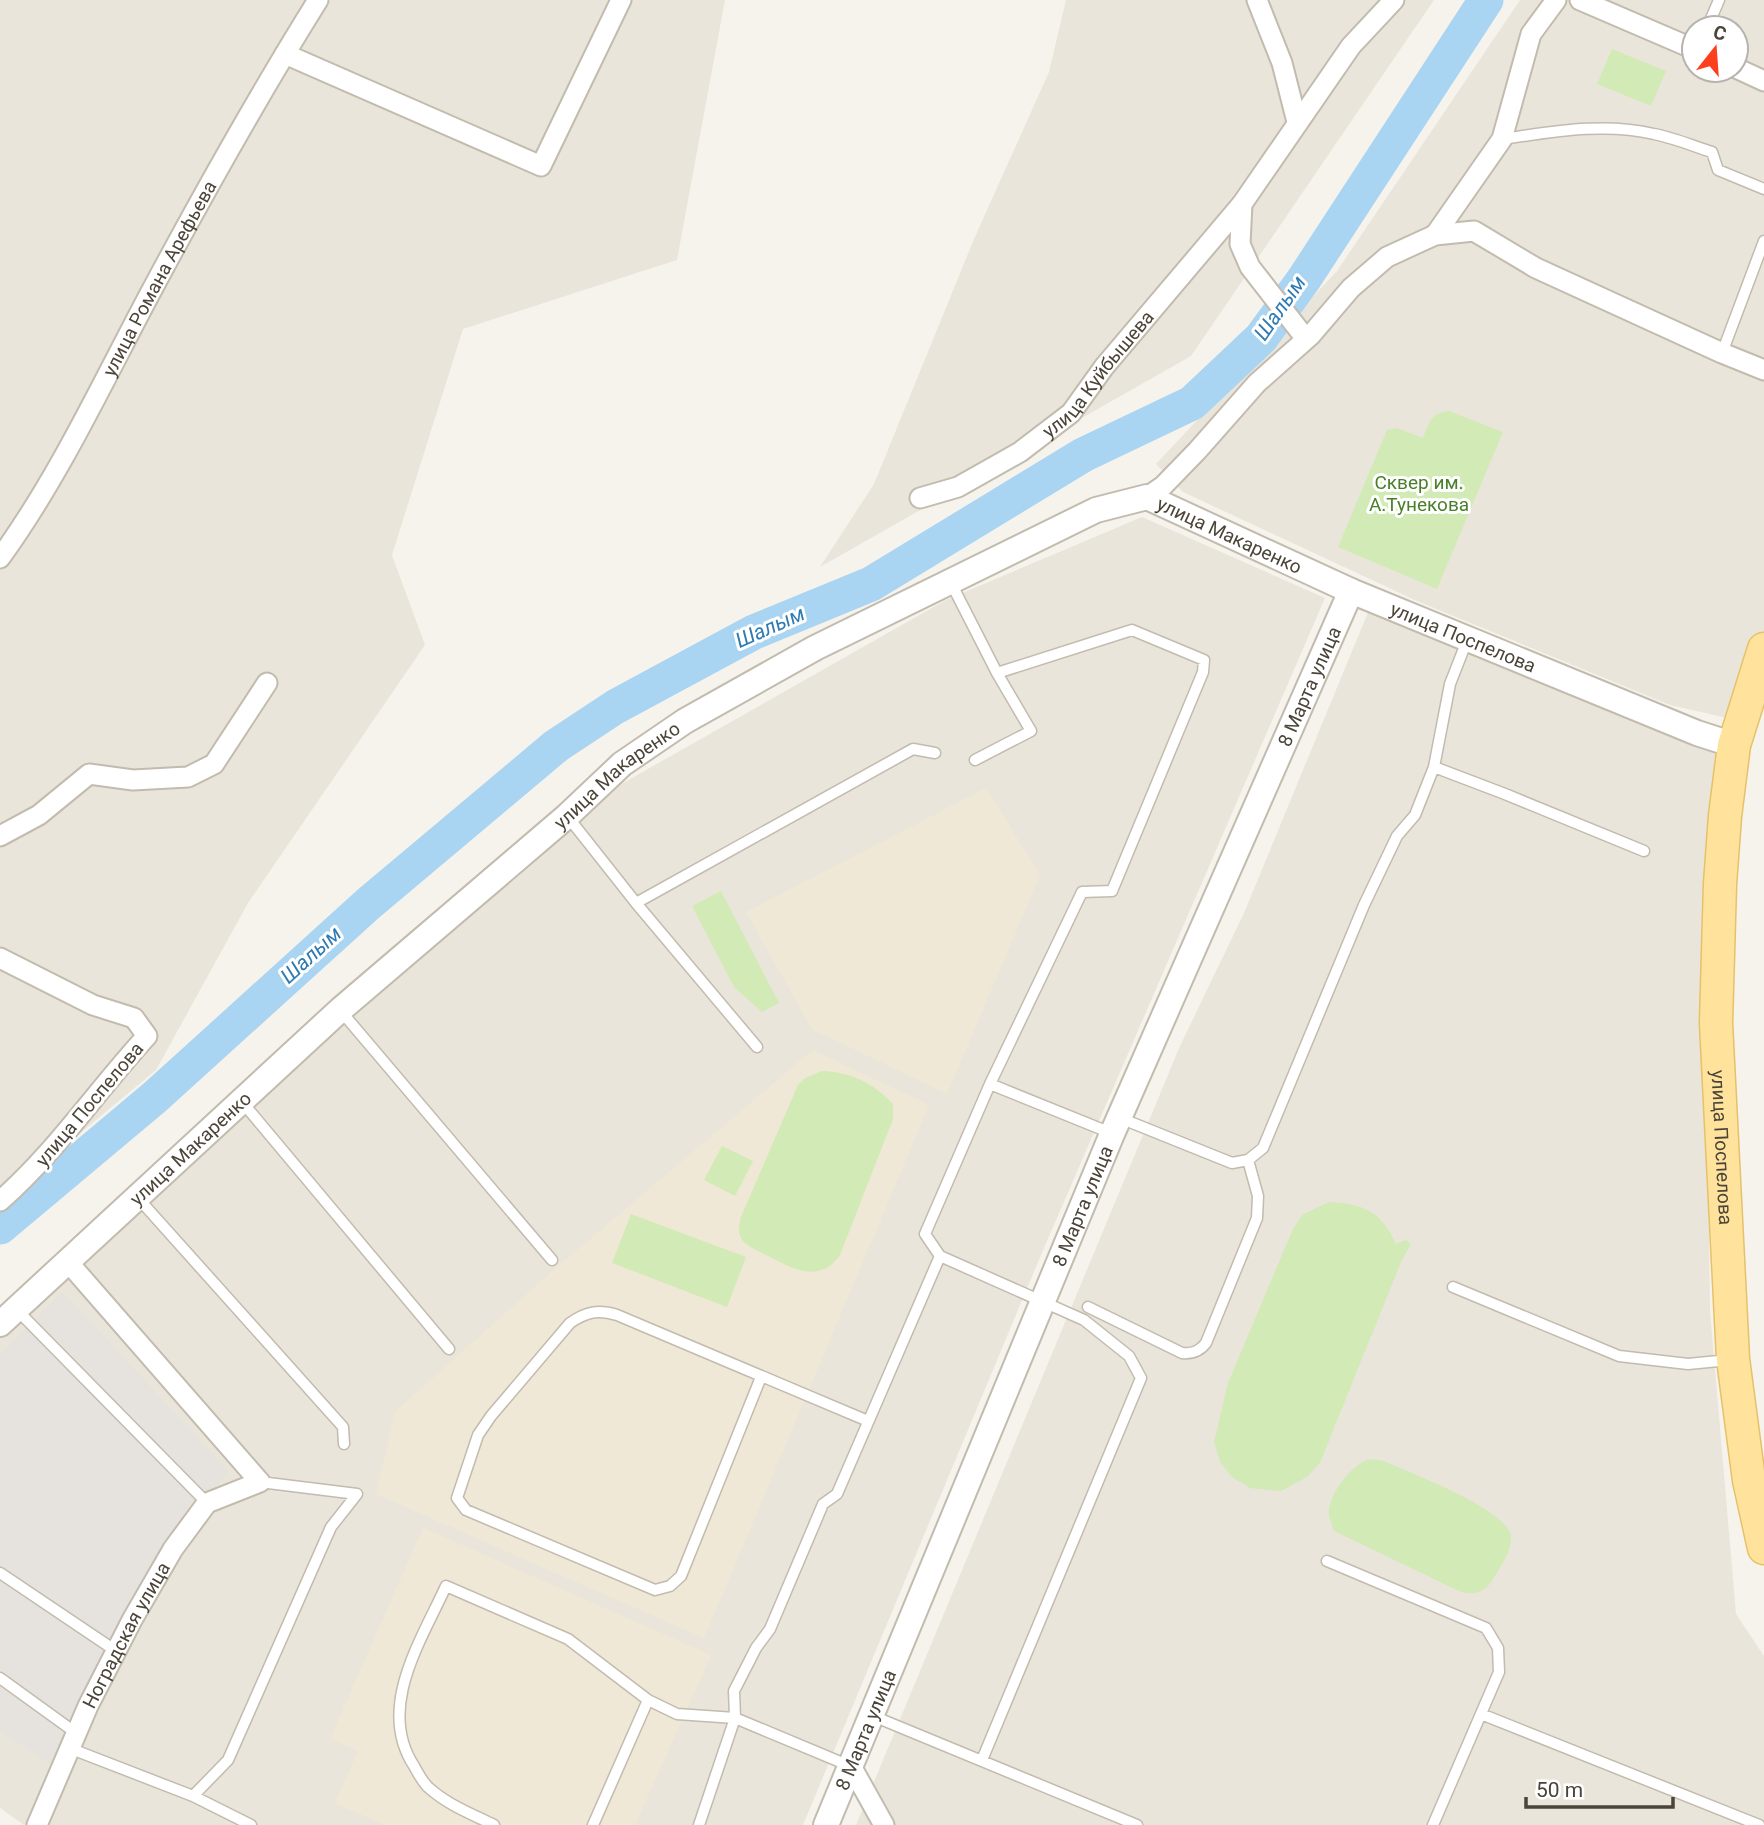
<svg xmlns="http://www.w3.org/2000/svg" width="1764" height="1825" font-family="Roboto,sans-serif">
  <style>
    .residential { fill: #eae5da; fill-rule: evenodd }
    .industrial { fill: #e6e2dd }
    .education { fill: #efe8d6 }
    .green { fill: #d2eab5 }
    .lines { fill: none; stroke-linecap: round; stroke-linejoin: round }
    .river { stroke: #a9d4f2; stroke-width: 35 }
    .service-casing { stroke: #c2bbae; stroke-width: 13 }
    .minor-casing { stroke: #c2bbae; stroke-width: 23 }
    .tertiary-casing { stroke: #c2bbae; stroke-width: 28 }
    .primary-casing { stroke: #e6c16a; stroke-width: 35 }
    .service { stroke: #fff; stroke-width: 10 }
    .minor { stroke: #fff; stroke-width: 19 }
    .tertiary { stroke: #fff; stroke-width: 24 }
    .primary { stroke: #ffe39c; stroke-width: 32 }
    .labels { text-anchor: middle; stroke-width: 6; stroke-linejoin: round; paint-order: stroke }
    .street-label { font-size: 19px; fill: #4b4439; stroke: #fff }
    .park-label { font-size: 19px; fill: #4a7f2a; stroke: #fff }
    .water-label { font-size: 21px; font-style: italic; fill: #2e7ab2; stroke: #fff }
  </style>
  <rect width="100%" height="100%" fill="#f6f3ec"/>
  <path class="residential" d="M0,0H725L677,260L463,329L392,555L425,645L248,903L156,1070L0,1200Z
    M1066,0H1434L1191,356L820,567L874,484L974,239L1049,72Z
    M1520,0H1764V633L1736,720L1670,705L1417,601L1183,492L1156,464L1337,271ZM1694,28H1736V70H1694Z
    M1142,517L1325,598L1041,1255L803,1825H24L0,1808V1332L276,1085L609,791L946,600Z
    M1369,610L1721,755L1705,948L1710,1311L1736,1614L1764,1656V1825H856L1180,1046L1244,913Z"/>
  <path class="industrial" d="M63,1292L228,1471L155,1567L50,1764L0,1731V1354Z"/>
  <path class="education" d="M986,788L1040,875L947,1094L812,1029L746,912Z
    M813,1050L929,1105L704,1638L376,1494L395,1412L557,1267Z
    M423,1528L711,1655L635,1825H385L335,1803L358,1751L330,1739Z"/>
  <path class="green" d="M1612,49L1666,71L1651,106L1597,84Z
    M1449,411L1503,432L1437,589L1338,547L1387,430L1397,428L1423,438C1429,422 1431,413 1449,411Z
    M721,891L779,1003L762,1012L734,987L692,906Z
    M822,1071C850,1072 874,1083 893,1104V1119L840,1255C820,1284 793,1269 768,1256C759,1251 746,1247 741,1238C737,1231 740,1224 741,1217L798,1085L805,1078Z
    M722,1146L753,1161L735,1196L704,1180Z
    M1329,1202C1364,1204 1381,1211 1396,1244L1406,1240L1411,1244L1401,1262L1320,1463L1307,1477L1281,1491L1250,1488L1232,1477L1220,1462L1214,1442L1228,1383L1292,1231L1302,1215Z
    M631,1214L746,1257L727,1307L612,1263Z
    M1370,1459L1384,1461C1410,1473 1507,1509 1511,1536C1512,1550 1502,1564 1495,1576C1486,1591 1479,1596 1461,1592L1334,1531C1331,1524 1328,1516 1329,1509C1331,1492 1353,1463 1370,1459Z"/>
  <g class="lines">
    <path class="river" d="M0,1227L155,1097L368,904L556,746L615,707L754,632L871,584L1083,455L1192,403L1261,338L1304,279L1486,0"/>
    <g class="service-casing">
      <path id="service" d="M1707,28L1719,0
        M1502,139C1552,132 1604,122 1654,134C1674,138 1693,146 1712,152L1718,170L1764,189
        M1722,353L1764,241
        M950,581L997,673L1031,731L975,760
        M997,673L1132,630L1204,660L1203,672L1112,891L1082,892L990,1084L1111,1133
        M1434,767L1505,794L1644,851
        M568,817L636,903L757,1047
        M636,903L913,749L935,753
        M340,1010L552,1260
        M243,1103L449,1349
        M1120,1118L1232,1163L1248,1160L1263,1148L1364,905L1397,836L1415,815L1434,767L1450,684L1468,638
        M138,1198L343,1427L344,1444
        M940,1256L925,1234L990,1084
        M1453,1287L1619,1356L1688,1364L1729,1360
        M1088,1307L1182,1353C1193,1354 1200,1351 1206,1343L1257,1218L1258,1196L1248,1160
        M17,1310L207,1503
        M761,1377L681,1576L670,1586L655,1590L466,1510L457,1498L478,1435L491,1416L570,1323C586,1312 598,1309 617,1315L868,1421
        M1327,1561L1486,1628L1498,1648L1499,1672L1433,1825
        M0,1573L116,1651
        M0,1678L76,1733
        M1481,1714L1759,1825
        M873,1716L1137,1825
        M69,1748L193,1796L251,1825
        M193,1796L228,1760L331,1527L357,1494L260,1482
        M494,1825C472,1814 448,1805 429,1788C423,1783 418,1773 414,1766C376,1708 421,1641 446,1586L568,1639L648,1700L677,1714L735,1718L734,1691L756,1648L770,1629L823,1504L837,1494L940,1256L1084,1320L1129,1356L1141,1378L982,1760
        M593,1825L648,1700
        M699,1825L735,1718L850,1766"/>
    </g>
    <g class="minor-casing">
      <g id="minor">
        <path d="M1257,0L1282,63L1297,122"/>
        <path d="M1580,0L1694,49"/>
        <path d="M285,54L541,166L621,0"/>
        <path d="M1736,68L1764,81"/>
        <path d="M1435,235L1502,139L1531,34L1556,0"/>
        <path d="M1306,339L1250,267L1240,244L1242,204L1351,46L1394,0"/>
        <path d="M1147,497L1163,486L1197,451L1257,383L1310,336L1351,288L1387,257L1435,235L1474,231L1536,268L1722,353L1764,370"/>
        <path id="s1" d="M920,498L958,487L1020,452L1071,413L1104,367L1242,204"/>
        <path id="s2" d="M0,558C61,474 105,377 154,286C206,189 260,93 318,0"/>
        <path d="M0,836L39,815L89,774L133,780L188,777L214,764L267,683"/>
        <path d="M0,958L93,1005L134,1018L147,1036C97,1090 56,1152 0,1201"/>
        <path d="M851,1766L884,1825"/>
        <path id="s3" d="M37,1825L88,1706L132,1620L173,1549L207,1503L260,1482L68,1262"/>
      </g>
    </g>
    <g class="tertiary-casing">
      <g id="tertiary">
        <path id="s4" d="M0,1324L340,1010L567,816L622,764L685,721L815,648L1096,510L1147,497L1351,591L1697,733L1734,745"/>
        <path id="s5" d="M826,1825L1112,1134L1351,591"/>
      </g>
    </g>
    <g class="primary-casing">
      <g id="primary">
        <path id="s6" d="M1764,649L1734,745L1725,816L1720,884L1716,1023L1733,1359L1749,1480L1764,1548"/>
      </g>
    </g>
    <use href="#service" class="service"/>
    <use href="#minor" class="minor"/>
    <use href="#tertiary" class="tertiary"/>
    <use href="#primary" class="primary"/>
  </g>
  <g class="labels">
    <g class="street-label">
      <text dy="7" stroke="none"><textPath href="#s2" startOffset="322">улица Романа Арефьева</textPath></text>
      <text dy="7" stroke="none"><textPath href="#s1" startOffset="222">улица Куйбышева</textPath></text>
      <text dy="7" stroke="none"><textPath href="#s4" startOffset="1519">улица Макаренко</textPath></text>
      <text dy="7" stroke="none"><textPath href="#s4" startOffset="1774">улица Поспелова</textPath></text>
      <text dy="7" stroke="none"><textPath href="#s5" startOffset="1237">8 Марта улица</textPath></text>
      <text dy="7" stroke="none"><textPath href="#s4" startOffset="826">улица Макаренко</textPath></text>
      <text transform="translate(89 1104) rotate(-50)" y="7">улица Поспелова</text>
      <text dy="7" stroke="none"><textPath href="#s6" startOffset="504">улица Поспелова</textPath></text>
      <text dy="7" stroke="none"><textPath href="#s4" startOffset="259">улица Макаренко</textPath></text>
      <text dy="7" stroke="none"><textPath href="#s5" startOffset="670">8 Марта улица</textPath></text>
      <text dy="7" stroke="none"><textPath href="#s3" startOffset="210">Ноградская улица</textPath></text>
      <text dy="7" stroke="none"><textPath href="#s5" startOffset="103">8 Марта улица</textPath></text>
    </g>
    <g class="park-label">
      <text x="1419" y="489">Сквер им.<tspan x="1419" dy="22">А.Тунекова</tspan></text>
    </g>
    <g class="water-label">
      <text transform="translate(1280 308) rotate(-55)" y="7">Шалым</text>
      <text transform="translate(770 627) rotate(-24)" y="7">Шалым</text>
      <text transform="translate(311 955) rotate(-42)" y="7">Шалым</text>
    </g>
  </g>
  <g transform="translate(1715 49) rotate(17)"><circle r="33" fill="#ffffff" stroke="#b7b4b0" stroke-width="2"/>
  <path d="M0-5L12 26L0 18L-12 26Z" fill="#fc3f1d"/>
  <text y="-10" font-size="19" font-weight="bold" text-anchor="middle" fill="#4b4439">С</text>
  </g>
  <path d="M1526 1797v10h147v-10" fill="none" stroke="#4b4439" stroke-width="3.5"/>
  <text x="1536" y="1797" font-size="21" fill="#4b4439" stroke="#ffffff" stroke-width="5" paint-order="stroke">50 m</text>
</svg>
